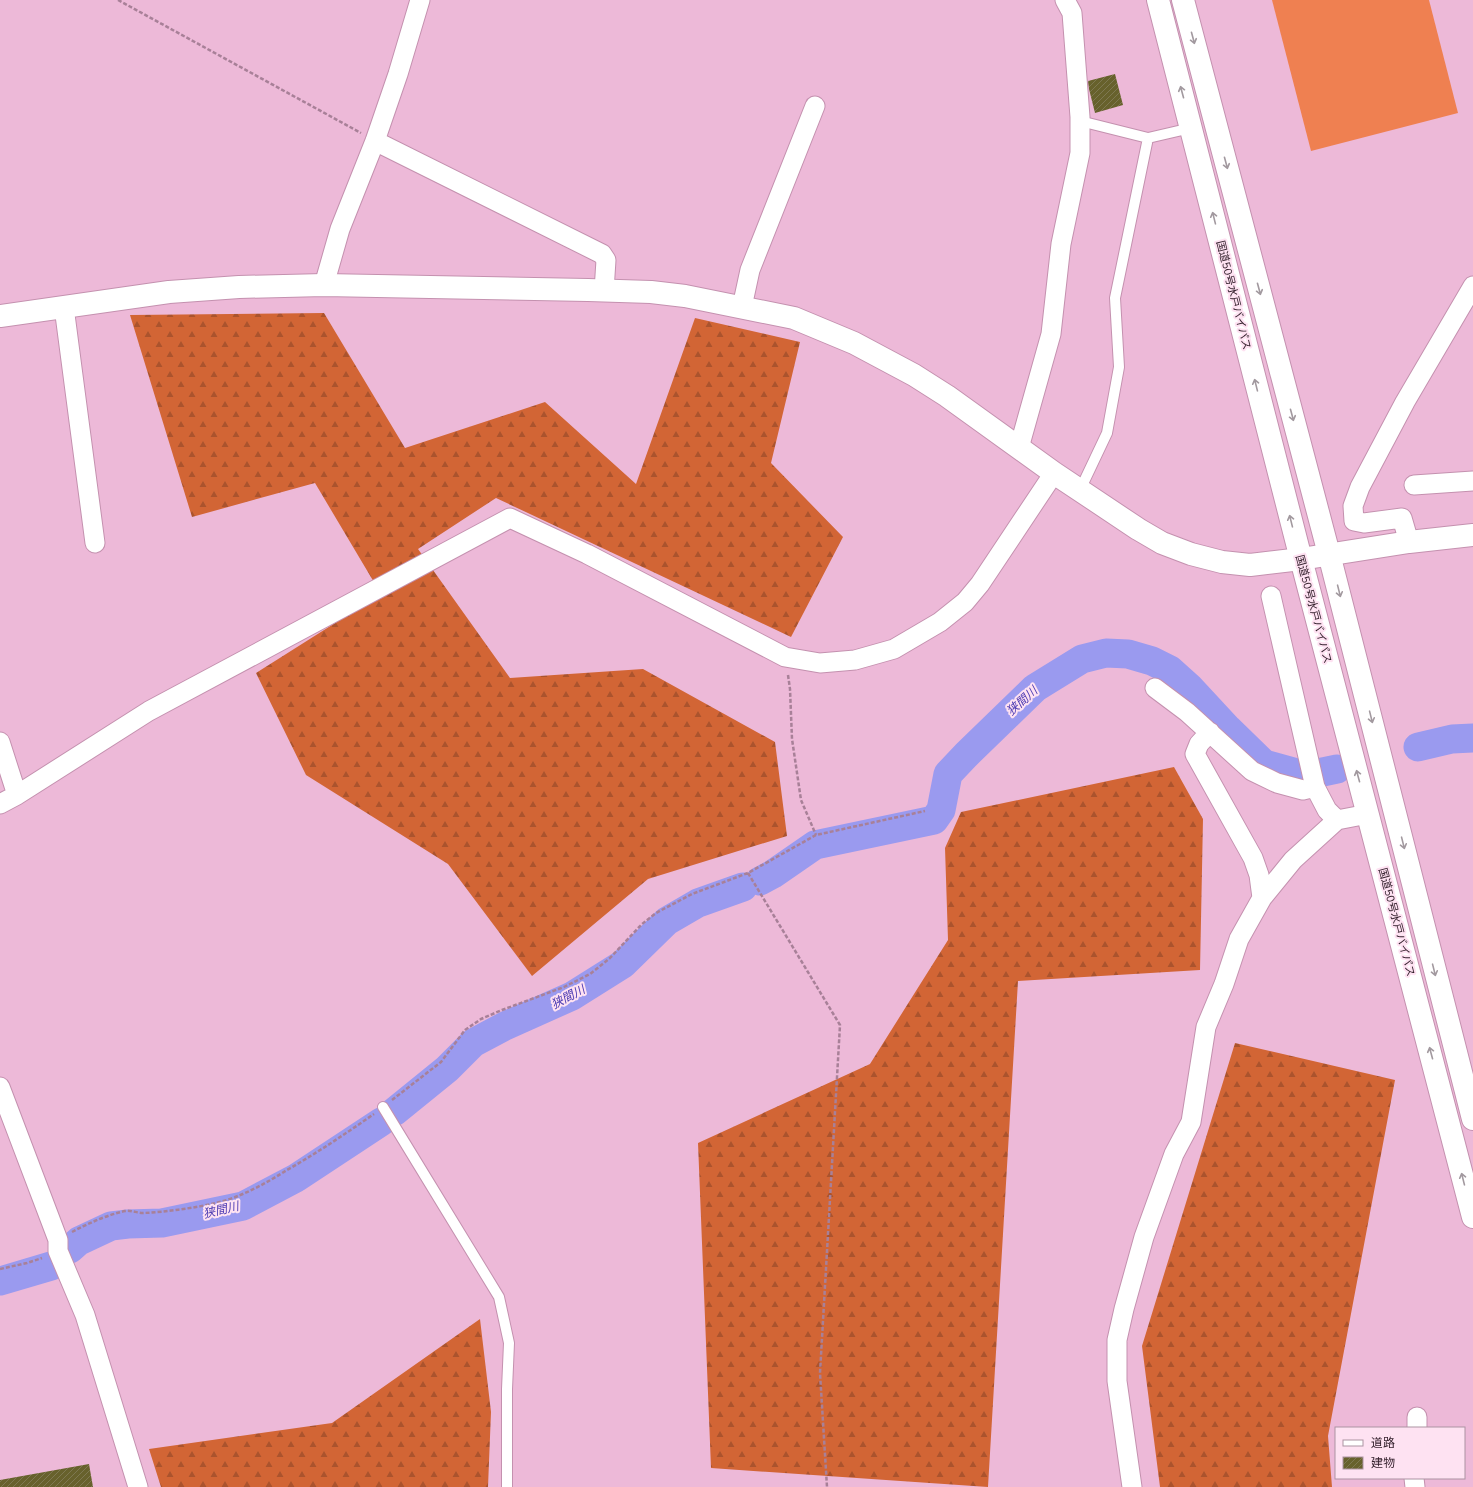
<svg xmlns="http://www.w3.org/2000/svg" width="1473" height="1487" font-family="'Nunito Sans','Noto Sans JP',sans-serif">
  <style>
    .forest { fill: url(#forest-firs) }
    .pitch { fill: #ef8051 }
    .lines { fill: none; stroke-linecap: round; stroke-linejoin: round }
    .river { stroke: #9a9aef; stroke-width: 29 }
    .building { fill: url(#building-hatch) }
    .lane-casing { stroke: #c491af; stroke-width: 12 }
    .street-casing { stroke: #c491af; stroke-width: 21 }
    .secondary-casing { stroke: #c491af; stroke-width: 24 }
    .highway-casing { stroke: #c491af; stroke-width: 24 }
    .path { stroke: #a88098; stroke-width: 2.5; stroke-dasharray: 4 2; stroke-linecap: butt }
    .lane { stroke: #fff; stroke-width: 10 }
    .street { stroke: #fff; stroke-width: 19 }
    .secondary { stroke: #fff; stroke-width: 22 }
    .highway { stroke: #fff; stroke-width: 22 }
    .oneway { stroke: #a2999f }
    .labels { text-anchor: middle; stroke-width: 4; stroke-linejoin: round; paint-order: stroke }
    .street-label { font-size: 11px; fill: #301d29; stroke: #fee2f2 }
    .water-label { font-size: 12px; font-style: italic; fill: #4b3ab2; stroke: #fee2f2 }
  </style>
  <defs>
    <pattern id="forest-firs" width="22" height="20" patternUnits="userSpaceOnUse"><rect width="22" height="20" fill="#d26535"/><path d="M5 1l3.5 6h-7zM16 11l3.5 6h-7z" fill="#ab532d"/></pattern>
    <pattern id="building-hatch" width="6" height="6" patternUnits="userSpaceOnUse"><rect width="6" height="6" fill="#67612c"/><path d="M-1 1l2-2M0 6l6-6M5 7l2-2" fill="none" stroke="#7e7851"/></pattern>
  </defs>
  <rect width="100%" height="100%" fill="#edb9d8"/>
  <path class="forest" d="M324,313L405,448L545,402L636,484L695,318L800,342L771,463L843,537L791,637L496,498L418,549L510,678L643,669L775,742L787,836L648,879L532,976L448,864L306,775L256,673L381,594L315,483L192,517L130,315Z
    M1174,767L1203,819L1200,970L1018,981L988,1487L711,1468L698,1143L870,1064L948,940L945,848L961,812Z
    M1235,1043L1395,1080L1328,1436L1332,1487H1160L1142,1346Z
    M480,1319L491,1412L488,1487H161L149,1449L332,1423Z"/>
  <path class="pitch" d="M1272,0H1429L1458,113L1311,151Z"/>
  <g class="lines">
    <path class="river" d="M1418,747L1452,739L1473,738
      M1318,773L1337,769
      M760,881L773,874L815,845L934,820L941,810L948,774L966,755L1035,688L1082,659L1106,653L1128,654L1152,661L1170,670L1190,688L1228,729L1264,764L1304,775
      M394,1112L447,1069L473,1043L505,1026L572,996L623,964L667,921L698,903L743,887
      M70,1249L79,1241L111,1226L128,1224L162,1223L243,1206L296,1178L381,1122
      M0,1281L51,1266"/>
  </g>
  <path class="building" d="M1115,74L1123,105L1095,113L1089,89L1088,81Z
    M89,1464L93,1487H0V1480Z"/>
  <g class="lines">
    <g class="lane-casing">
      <path id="lane" d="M1080,121L1148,138L1191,128
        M1080,490L1107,433L1119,367L1115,298L1148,138
        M383,1107L499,1297L509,1343L507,1389V1487"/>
    </g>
    <g class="street-casing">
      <path id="street" d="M375,141L602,254L606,260L604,291
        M324,285L340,229L375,141L398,74L420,0
        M64,307L95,543
        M742,307L750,270L815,106
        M1019,448L1051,334L1061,244L1080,153V117L1072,13L1065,0
        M1414,485L1473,481
        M1409,542L1402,518L1364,523L1354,521L1353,506L1360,487L1405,402L1473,286
        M1271,596L1315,787L1327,810L1337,820L1368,814
        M1155,688L1187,712L1252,771L1277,783L1303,790L1315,787
        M1210,732L1199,744L1195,754L1253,858L1259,875L1262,898
        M0,742L17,795
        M0,804L17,795L149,711L510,518L587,554L785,657L820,663L855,660L894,649L940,622L965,602L980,584L1054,473
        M0,1087L58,1240V1251L85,1315L138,1487
        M1417,1428V1417
        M1414,1478L1415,1487
        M1132,1487L1117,1381V1340L1124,1309L1144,1237L1174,1154L1191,1122L1206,1027L1224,984L1239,939L1262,898L1293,860L1337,820"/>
    </g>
    <g class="secondary-casing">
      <path id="secondary" d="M0,316L169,292L239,287L324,285L588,290L651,292L685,296L794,318L854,343L914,375L947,396L1054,473L1138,529L1162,543L1191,554L1222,562L1250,565L1301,559L1409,542L1473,535"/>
    </g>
    <g class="highway-casing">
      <path id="highway" d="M1158,0L1301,559L1473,1217
        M1183,0L1329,554L1473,1119"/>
    </g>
    <path class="path" d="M118,0L361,133
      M788,675L790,689L792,739L801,800L816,835
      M748,873L840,1025L820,1373L827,1487
      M392,1100L441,1062L465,1030L481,1019L502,1010L564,987L590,974L610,958L642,924L656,913L692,894L748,873L816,835L925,811
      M72,1232C89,1223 107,1215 125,1211C131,1210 137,1213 143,1213C166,1212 194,1208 216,1203C241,1197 265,1184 287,1170C317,1153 345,1134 374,1114
      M0,1269L27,1263L42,1258"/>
    <use href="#lane" class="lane"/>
    <use href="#street" class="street"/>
    <use href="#secondary" class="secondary"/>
    <use href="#highway" class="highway"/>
  </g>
  <defs><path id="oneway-shaft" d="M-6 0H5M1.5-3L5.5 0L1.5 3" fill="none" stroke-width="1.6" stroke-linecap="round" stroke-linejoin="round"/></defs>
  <g class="oneway">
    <use href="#oneway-shaft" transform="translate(1193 38) rotate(75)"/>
    <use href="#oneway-shaft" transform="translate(1182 92) rotate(-105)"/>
    <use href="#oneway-shaft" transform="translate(1226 163) rotate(75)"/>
    <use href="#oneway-shaft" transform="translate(1214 218) rotate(-104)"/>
    <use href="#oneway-shaft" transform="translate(1259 289) rotate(75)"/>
    <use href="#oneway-shaft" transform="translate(1256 385) rotate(-104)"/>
    <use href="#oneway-shaft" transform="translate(1292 415) rotate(75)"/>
    <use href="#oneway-shaft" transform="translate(1291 521) rotate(-104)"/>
    <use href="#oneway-shaft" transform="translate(1339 591) rotate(76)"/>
    <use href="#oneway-shaft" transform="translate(1371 717) rotate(76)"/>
    <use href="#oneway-shaft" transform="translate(1358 776) rotate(-105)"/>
    <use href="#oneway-shaft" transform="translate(1403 843) rotate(76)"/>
    <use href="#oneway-shaft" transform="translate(1434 970) rotate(76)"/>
    <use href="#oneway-shaft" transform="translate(1431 1053) rotate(-105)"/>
    <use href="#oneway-shaft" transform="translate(1463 1179) rotate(-104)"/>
  </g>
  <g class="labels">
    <g class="street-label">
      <text transform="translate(1234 295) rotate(76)" y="4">国道50号水戸バイパス</text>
      <text transform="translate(1314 609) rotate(75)" y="4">国道50号水戸バイパス</text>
      <text transform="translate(1397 922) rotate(75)" y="4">国道50号水戸バイパス</text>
    </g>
    <g class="water-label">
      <text transform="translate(1022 701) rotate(-42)" y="4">狭間川</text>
      <text transform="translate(568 997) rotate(-28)" y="4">狭間川</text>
      <text transform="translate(221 1210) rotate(-13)" y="4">狭間川</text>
    </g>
  </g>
  <rect x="1335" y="1427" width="130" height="52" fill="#fee2f2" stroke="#ac93a2"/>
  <rect x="1343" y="1440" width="20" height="6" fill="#ffffff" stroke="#ac93a2"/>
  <text x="1371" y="1447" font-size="12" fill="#301d29">道路</text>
  <rect x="1343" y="1457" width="20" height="12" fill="url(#building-hatch)" stroke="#ac93a2"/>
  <text x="1371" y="1467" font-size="12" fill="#301d29">建物</text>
</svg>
